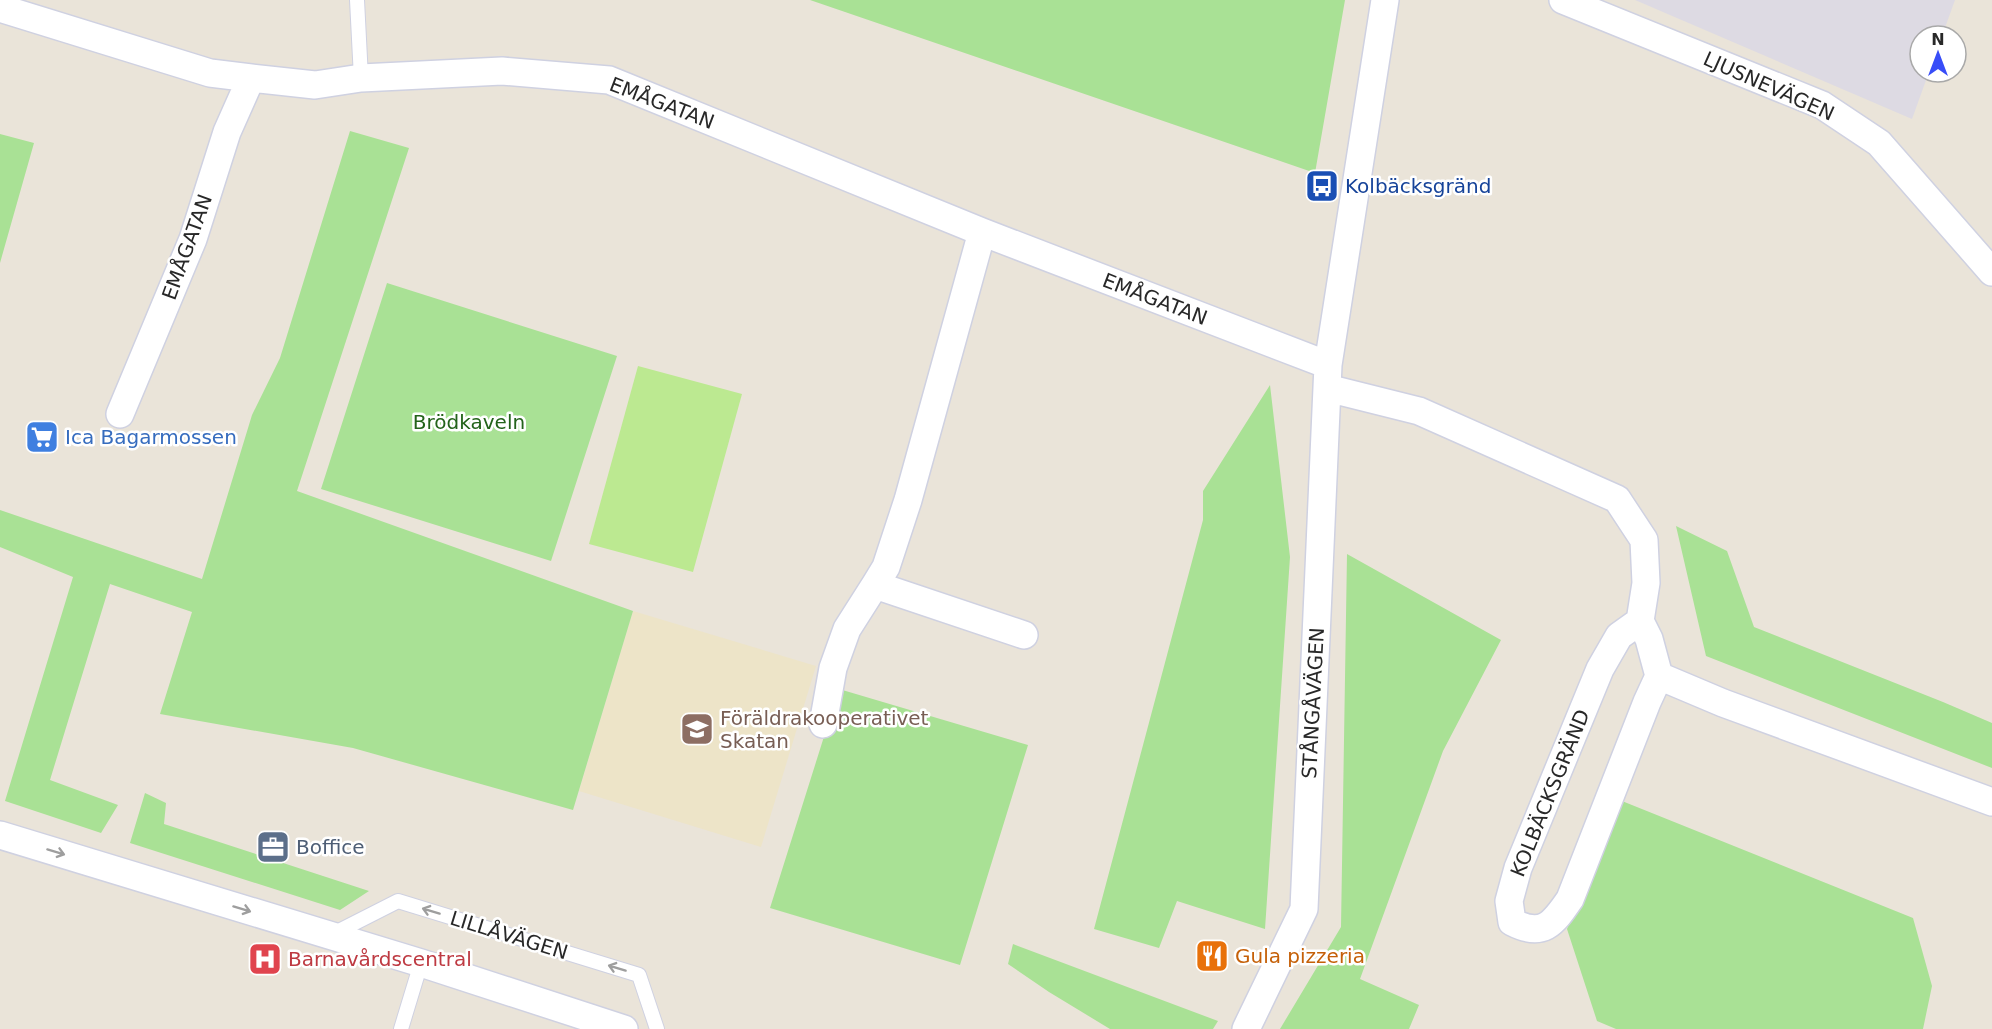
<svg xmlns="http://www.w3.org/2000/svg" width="1992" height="1029" font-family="'DejaVu Sans',sans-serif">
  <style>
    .industrial { fill: #dddae3 }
    .education { fill: #ede4c8 }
    .green { fill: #a9e195 }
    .pitch { fill: #bce991 }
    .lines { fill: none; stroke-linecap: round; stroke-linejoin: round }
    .lane-casing { stroke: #cfd1e1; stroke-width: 16 }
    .street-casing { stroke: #cfd1e1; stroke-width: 30 }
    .lane { stroke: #fff; stroke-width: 14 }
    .street { stroke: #fff; stroke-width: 27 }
    .oneway { stroke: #9e9e9e }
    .labels { text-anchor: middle; stroke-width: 5; stroke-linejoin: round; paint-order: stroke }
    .street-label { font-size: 20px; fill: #282828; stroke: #fff }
    .transit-label { font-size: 20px; fill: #164399; stroke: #fff; text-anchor: start }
    .park-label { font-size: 20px; fill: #23631a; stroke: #fff }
    .shop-label { font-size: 20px; fill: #366cbe; stroke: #fff; text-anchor: start }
    .education-label { font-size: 20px; fill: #785e54; stroke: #fff; text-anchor: start }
    .service-label { font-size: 20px; fill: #4e5e75; stroke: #fff; text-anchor: start }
    .food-label { font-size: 20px; fill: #c56008; stroke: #fff; text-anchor: start }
    .health-label { font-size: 20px; fill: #be3a42; stroke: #fff; text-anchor: start }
  </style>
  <rect width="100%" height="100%" fill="#eae4d9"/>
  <path class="industrial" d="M1635,0H1955L1942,36H1920V72H1929L1912,119Z"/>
  <path class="education" d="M633,611L816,666L761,847L579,791Z"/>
  <path class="green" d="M810,0H1345L1315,173Z
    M350,131L409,148L297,491L633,611L573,810L353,748L160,714L192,612L110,584L50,780L118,805L101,833L5,801L73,577L0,547V510L202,579L252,415L280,358Z
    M0,134L34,143L0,263Z
    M387,283L617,356L551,561L321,489Z
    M1270,385L1290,557L1265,929L1177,901L1159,948L1094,929L1203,520V491Z
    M1676,526L1727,551L1754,627L1943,702L1992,723V768L1706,656Z
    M1347,554L1501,640L1443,751L1360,979L1419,1005L1409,1029H1280L1341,927Z
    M839,689L1028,745L960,965L770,908Z
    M145,793L166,803L164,824L369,891L340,910L130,843Z
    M1617,799L1913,918L1932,986L1923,1029H1616L1597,1021L1567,929Z
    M1013,944L1218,1021L1213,1029H1110L1049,992L1008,964Z"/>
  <path class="pitch" d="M638,366L742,394L693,572L589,544Z"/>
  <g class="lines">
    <g class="lane-casing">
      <path id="lane" d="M357,0L361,78
        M333,934L398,901L639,975L657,1029
        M401,1029L421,963"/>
    </g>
    <g class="street-casing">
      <path id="street" d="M1563,0L1822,105L1879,143L1992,272
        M0,8L210,73L251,78L315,85L361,78L502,71L609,80L982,232L1328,365
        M1327,388L1419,411L1617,499L1644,540L1646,583L1640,621L1619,636L1600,669L1518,868L1509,901L1512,922C1543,938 1553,924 1570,899L1647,702L1659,676L1649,639L1640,621
        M120,414L193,239L227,132L251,78
        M875,585L886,567L908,500L982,232
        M1659,676L1723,703L1992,802
        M823,724L833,668L847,629L875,585L1024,635
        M0,835L421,963L624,1029
        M1246,1029L1304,909L1328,365L1385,0"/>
    </g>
    <use href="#lane" class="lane"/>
    <use href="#street" class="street"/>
  </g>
  <defs><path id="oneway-shaft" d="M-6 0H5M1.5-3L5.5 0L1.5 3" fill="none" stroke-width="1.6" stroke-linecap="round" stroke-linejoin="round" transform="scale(1.5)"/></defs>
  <g class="oneway">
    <use href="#oneway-shaft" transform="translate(56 852) rotate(17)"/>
    <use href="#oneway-shaft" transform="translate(242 909) rotate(17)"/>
    <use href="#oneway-shaft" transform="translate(431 911) rotate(-163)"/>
    <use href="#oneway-shaft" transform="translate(617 968) rotate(-163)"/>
  </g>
  <defs>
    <g id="bus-square" transform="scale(1.725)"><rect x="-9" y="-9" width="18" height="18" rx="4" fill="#1a4fb4" stroke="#fff"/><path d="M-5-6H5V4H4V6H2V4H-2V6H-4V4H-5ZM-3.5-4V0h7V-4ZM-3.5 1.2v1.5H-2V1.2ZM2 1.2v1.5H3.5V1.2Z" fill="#fff"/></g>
    <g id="supermarket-square" transform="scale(1.725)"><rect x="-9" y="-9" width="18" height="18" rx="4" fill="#3f7fe0" stroke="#fff"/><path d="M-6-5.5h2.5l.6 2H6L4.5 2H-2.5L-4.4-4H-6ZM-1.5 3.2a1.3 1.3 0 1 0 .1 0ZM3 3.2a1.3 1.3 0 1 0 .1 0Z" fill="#fff"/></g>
    <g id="school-square" transform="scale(1.725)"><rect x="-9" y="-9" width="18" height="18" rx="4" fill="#8d6e63" stroke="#fff"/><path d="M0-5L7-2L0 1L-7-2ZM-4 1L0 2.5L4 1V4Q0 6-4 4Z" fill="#fff"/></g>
    <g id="office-square" transform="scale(1.725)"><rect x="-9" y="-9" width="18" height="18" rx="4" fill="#5c6f8a" stroke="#fff"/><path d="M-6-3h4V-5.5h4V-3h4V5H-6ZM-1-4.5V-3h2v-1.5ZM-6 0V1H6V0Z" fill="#fff"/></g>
    <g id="restaurant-square" transform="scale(1.725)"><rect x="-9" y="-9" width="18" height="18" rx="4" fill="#e8710a" stroke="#fff"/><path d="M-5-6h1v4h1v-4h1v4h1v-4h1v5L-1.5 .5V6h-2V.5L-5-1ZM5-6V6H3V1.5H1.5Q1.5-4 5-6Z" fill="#fff"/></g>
    <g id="hospital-square" transform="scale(1.725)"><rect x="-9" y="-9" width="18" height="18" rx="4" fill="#e0444e" stroke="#fff"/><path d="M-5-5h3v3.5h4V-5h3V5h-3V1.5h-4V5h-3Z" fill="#fff"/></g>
  </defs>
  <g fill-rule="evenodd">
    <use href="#bus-square" x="1322" y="186"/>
    <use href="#supermarket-square" x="42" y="437"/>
    <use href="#school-square" x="697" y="729"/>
    <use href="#office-square" x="273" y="847"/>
    <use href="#restaurant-square" x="1212" y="956"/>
    <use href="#hospital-square" x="265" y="959"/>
  </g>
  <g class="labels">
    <g class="street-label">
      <text transform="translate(1769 86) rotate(24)" y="7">LJUSNEVÄGEN</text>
      <text transform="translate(662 103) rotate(21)" y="7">EMÅGATAN</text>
      <text transform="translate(187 247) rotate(-70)" y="7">EMÅGATAN</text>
      <text transform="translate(1155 299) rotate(21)" y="7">EMÅGATAN</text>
      <text transform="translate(1313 703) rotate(-87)" y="7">STÅNGÅVÄGEN</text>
      <text transform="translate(1550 793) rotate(-68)" y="7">KOLBÄCKSGRÄND</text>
      <text transform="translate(509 935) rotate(17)" y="7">LILLÅVÄGEN</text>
    </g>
    <g class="transit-label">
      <text x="1345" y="193">Kolbäcksgränd</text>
    </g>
    <g class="park-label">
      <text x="469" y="429">Brödkaveln</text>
    </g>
    <g class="shop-label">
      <text x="65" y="444">Ica Bagarmossen</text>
    </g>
    <g class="education-label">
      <text x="720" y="725">Föräldrakooperativet<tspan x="720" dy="23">Skatan</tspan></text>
    </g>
    <g class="service-label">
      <text x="296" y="854">Boffice</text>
    </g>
    <g class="food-label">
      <text x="1235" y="963">Gula pizzeria</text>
    </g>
    <g class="health-label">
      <text x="288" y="966">Barnavårdscentral</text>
    </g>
  </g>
  <g transform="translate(1938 54)"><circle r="28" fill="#ffffff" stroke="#a9a9a9" stroke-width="1.5"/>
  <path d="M0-4.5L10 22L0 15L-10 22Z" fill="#384df8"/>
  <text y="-9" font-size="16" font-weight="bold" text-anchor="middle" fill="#282828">N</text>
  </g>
</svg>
